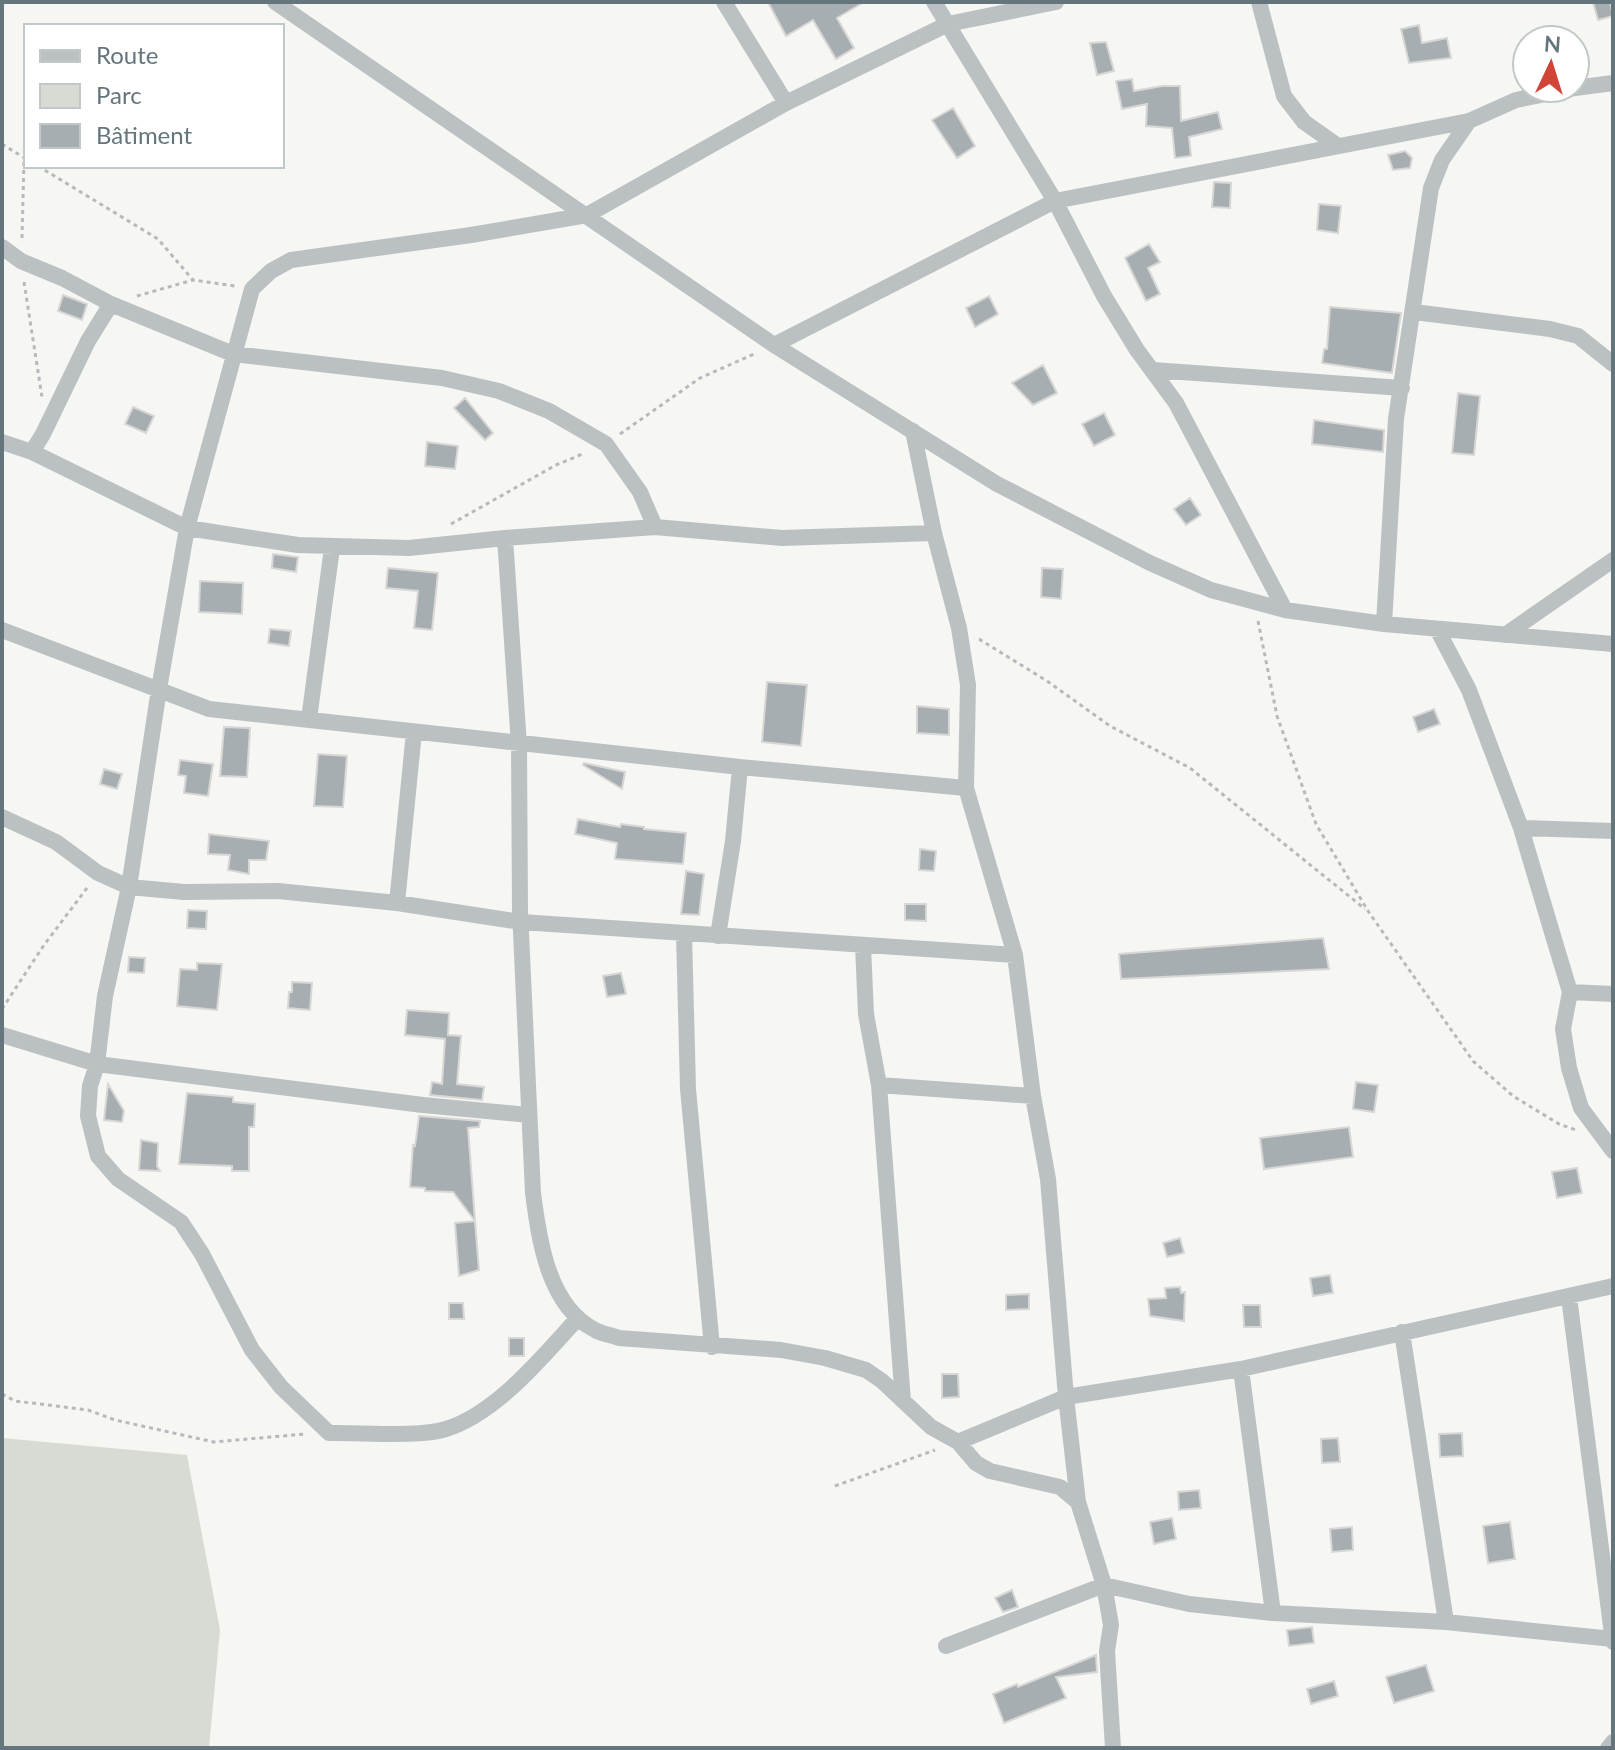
<svg xmlns="http://www.w3.org/2000/svg" width="1615" height="1750" font-family="Lato,sans-serif">
  <style>
    .green { fill: #d7dbd3 }
    .building { fill: #a6aeb2; stroke: #d8d7d6; stroke-width: 2 }
    .lines { fill: none; stroke-linecap: round; stroke-linejoin: round }
    .path { stroke: #b6babc; stroke-width: 3; stroke-dasharray: 4 4; stroke-linecap: butt }
    .minor { stroke: #bbc1c3; stroke-width: 16 }
  </style>
  <rect width="100%" height="100%" fill="#f6f6f3"/>
  <path class="green" d="M2,1438L187,1455L220,1630L209,1748H2Z"/>
  <path class="building" d="M768,2H864L837,18L854,48L836,59L813,20L786,36Z
    M1593,2H1610L1613,16L1598,20Z
    M1419,25L1422,43L1447,38L1451,58L1409,63L1401,29Z
    M1106,42L1114,71L1097,75L1090,43Z
    M1132,79L1134,91L1162,86H1180L1181,121L1218,112L1222,129L1189,137L1191,156L1175,158L1172,128L1146,126L1147,104L1122,109L1116,81Z
    M953,108L975,146L957,158L932,120Z
    M1405,151L1412,158L1410,168L1393,170L1388,155Z
    M1214,182L1231,183L1230,208L1212,207Z
    M1319,204L1341,206L1338,233L1317,230Z
    M1149,244L1160,262L1148,268L1160,294L1146,301L1125,258Z
    M63,295L87,304L82,320L58,311Z
    M989,296L998,314L975,327L966,308Z
    M1330,307L1401,313L1392,373L1322,363L1324,349H1327Z
    M1043,365L1057,393L1033,405L1012,383Z
    M1458,393L1480,396L1474,455L1452,453Z
    M465,398L493,433L485,440L454,408Z
    M133,407L154,416L146,433L125,424Z
    M1104,413L1115,435L1094,446L1082,424Z
    M1314,420L1384,430L1383,452L1312,444Z
    M427,442L458,446L455,469L425,466Z
    M1190,498L1201,515L1186,525L1174,509Z
    M273,554L298,557L296,572L272,568Z
    M388,568L438,573L432,630L414,628L418,591L386,588Z
    M1042,568L1063,569L1061,599L1041,597Z
    M200,581L243,583L242,614L199,612Z
    M270,629L291,631L289,646L268,643Z
    M767,682L807,685L801,746L762,742Z
    M917,706L949,709V735L917,733Z
    M1434,709L1440,724L1418,732L1413,717Z
    M224,727L250,728L247,777L220,776Z
    M318,754L347,756L343,807L314,806Z
    M180,760L213,764L208,796L184,793L186,776L178,775Z
    M584,763L625,772L622,789L583,765Z
    M104,769L122,774L117,789L100,784Z
    M578,819L620,827L621,824L644,827V829L686,833L683,864L615,859L617,843L575,834Z
    M209,834L269,841L266,860H249V874L228,870L230,855L208,854Z
    M920,849L936,851L934,871L919,870Z
    M686,871L704,874L699,915L681,914Z
    M905,904H926V921L905,920Z
    M188,910L207,911L206,929L187,928Z
    M1323,938L1329,969L1121,979L1119,954Z
    M129,957L145,958L144,973L128,972Z
    M197,963L222,964L217,1010L177,1006L180,969L197,970Z
    M621,973L626,994L607,997L603,976Z
    M292,982L312,983L310,1010L288,1008L289,992H292Z
    M407,1010L449,1013L448,1035L461,1036L457,1084L484,1087L482,1100L430,1095L432,1082L442,1084L445,1039L405,1035Z
    M1356,1082L1378,1085L1374,1112L1353,1109Z
    M108,1084L124,1111L122,1122L104,1120Z
    M187,1093L233,1097V1102L255,1104L254,1127H249V1171H232V1166L179,1164Z
    M419,1116L480,1121L479,1127L468,1128L475,1221L453,1192L425,1191V1188L410,1187L413,1145L415,1146Z
    M1349,1127L1353,1157L1264,1169L1260,1138Z
    M141,1140L158,1143L157,1166L160,1171L139,1170Z
    M1577,1168L1582,1193L1557,1198L1552,1172Z
    M475,1221L479,1270L459,1276L455,1223Z
    M1180,1238L1184,1253L1167,1257L1163,1243Z
    M1330,1275L1333,1293L1313,1296L1310,1278Z
    M1180,1287L1181,1293L1185,1292L1184,1321L1150,1316L1148,1299L1166,1298L1165,1288Z
    M1029,1294V1309L1006,1310V1295Z
    M449,1303H463L464,1319H449Z
    M1243,1305H1260L1261,1327H1244Z
    M509,1338H524V1356H509Z
    M942,1374H958L959,1397L942,1398Z
    M1462,1433L1463,1456L1440,1457L1439,1434Z
    M1338,1438L1340,1462L1322,1463L1321,1439Z
    M1199,1490L1201,1508L1179,1510L1178,1492Z
    M1172,1518L1176,1539L1154,1544L1150,1522Z
    M1510,1522L1515,1559L1488,1563L1483,1526Z
    M1352,1527L1353,1550L1332,1552L1330,1529Z
    M1012,1590L1018,1607L1003,1612L995,1598Z
    M1312,1627L1314,1643L1289,1646L1287,1630Z
    M1096,1655L1097,1672L1056,1677L1066,1698L1004,1723L993,1694L1017,1684L1018,1687Z
    M1426,1665L1434,1691L1394,1703L1386,1677Z
    M1334,1681L1338,1696L1311,1704L1307,1689Z"/>
  <g class="lines">
    <path class="path" d="M2,144L26,159
      M38,166L158,239L193,280
      M22,238L24,158
      M24,282L42,397
      M137,296L193,280L235,286
      M620,434L700,378L754,354
      M451,524L556,465L585,453
      M1258,621L1277,716L1316,824L1368,911L1473,1061L1513,1096L1559,1124L1576,1130
      M979,639L1047,681L1110,726L1190,768L1365,909
      M2,1009L44,945L87,888
      M2,1394L15,1401L88,1410L115,1420L214,1442L305,1434
      M835,1486L935,1450"/>
    <path class="minor" d="M275,2L774,345L997,484L1150,563L1211,590L1285,610L1384,624L1613,644
      M724,2L786,103
      M934,2L1055,201L1104,296L1137,350L1176,403L1285,610
      M1259,2L1284,96L1304,122L1338,146
      M1575,88L1613,83
      M2,247L21,261L62,278L111,304L233,354L442,378L499,391L549,411L606,444L640,492L655,527
      M1414,312L1550,329L1578,336L1613,364
      M774,345L1055,201L1469,121L1516,100L1575,88
      M1153,370L1402,388
      M913,431L934,533L959,628L968,685L966,788L1015,955L1033,1096L1048,1179L1066,1397L1078,1502L1104,1585L1111,1625L1107,1651L1113,1748
      M2,442L32,452L187,528L298,545L409,548L505,538L655,527L782,538L934,533
      M32,452L43,434L88,341L111,304
      M505,538L519,745L520,911L533,1193C539,1240 548,1306 595,1330C602,1334 611,1335 619,1338L781,1350L825,1358L866,1370L882,1381L931,1427L958,1442L976,1463L990,1471L1060,1487L1078,1502
      M1384,624L1396,419L1431,188L1442,160L1469,121
      M1437,629L1469,690L1521,828L1551,929L1570,992L1563,1029L1569,1068L1581,1108L1613,1151
      M2,630L209,709L740,767
      M1505,635L1613,560
      M309,719L332,548
      M2,817L56,842L98,873L129,887L184,892L278,891L397,903L521,922L1015,955
      M1521,828L1613,831
      M397,903L414,732
      M684,934L688,1089L712,1347
      M718,936L733,841L740,767L966,788
      M863,946L866,1014L879,1085
      M1570,992L1613,994
      M2,1035L97,1064L423,1105L529,1115
      M1569,1297L1613,1642
      M578,1318C543,1356 497,1413 446,1429C417,1438 361,1432 329,1433L281,1387L252,1350L202,1254L181,1222L118,1179L98,1156L88,1116L90,1086L97,1064L105,996L129,887L159,689L187,528L252,289L271,271L291,260L471,235L587,215L786,103L948,24L1056,2
      M1402,1332L1446,1622
      M1241,1369L1273,1613
      M903,1401L879,1085L1033,1096
      M958,1442L1066,1397L1241,1369L1613,1286
      M946,1646L1104,1585L1189,1604L1273,1613L1446,1622L1613,1639
      M1608,1748L1613,1742"/>
  </g>
  <rect width="1615" height="1750" fill="none" stroke="#64757b" stroke-width="8"/>
  <rect x="24" y="24" width="260" height="144" fill="#ffffff" stroke="#c1c8ca" stroke-width="2"/>
  <rect x="40" y="50" width="40" height="12" fill="#bbc1c3" stroke="#c1c8ca" stroke-width="2"/>
  <text x="96" y="64" font-size="24" fill="#64757b">Route</text>
  <rect x="40" y="84" width="40" height="24" fill="#d7dbd3" stroke="#c1c8ca" stroke-width="2"/>
  <text x="96" y="104" font-size="24" fill="#64757b">Parc</text>
  <rect x="40" y="124" width="40" height="24" fill="#a6aeb2" stroke="#c1c8ca" stroke-width="2"/>
  <text x="96" y="144" font-size="24" fill="#64757b">Bâtiment</text>
  <g transform="translate(1551 64) rotate(4)"><circle r="38" fill="#ffffff" stroke="#c1c8ca" stroke-width="2"/>
  <path d="M0-6L14 30L0 20L-14 30Z" fill="#d14539"/>
  <text y="-12" font-size="22" font-weight="bold" text-anchor="middle" fill="#64757b">N</text>
  </g>
</svg>
